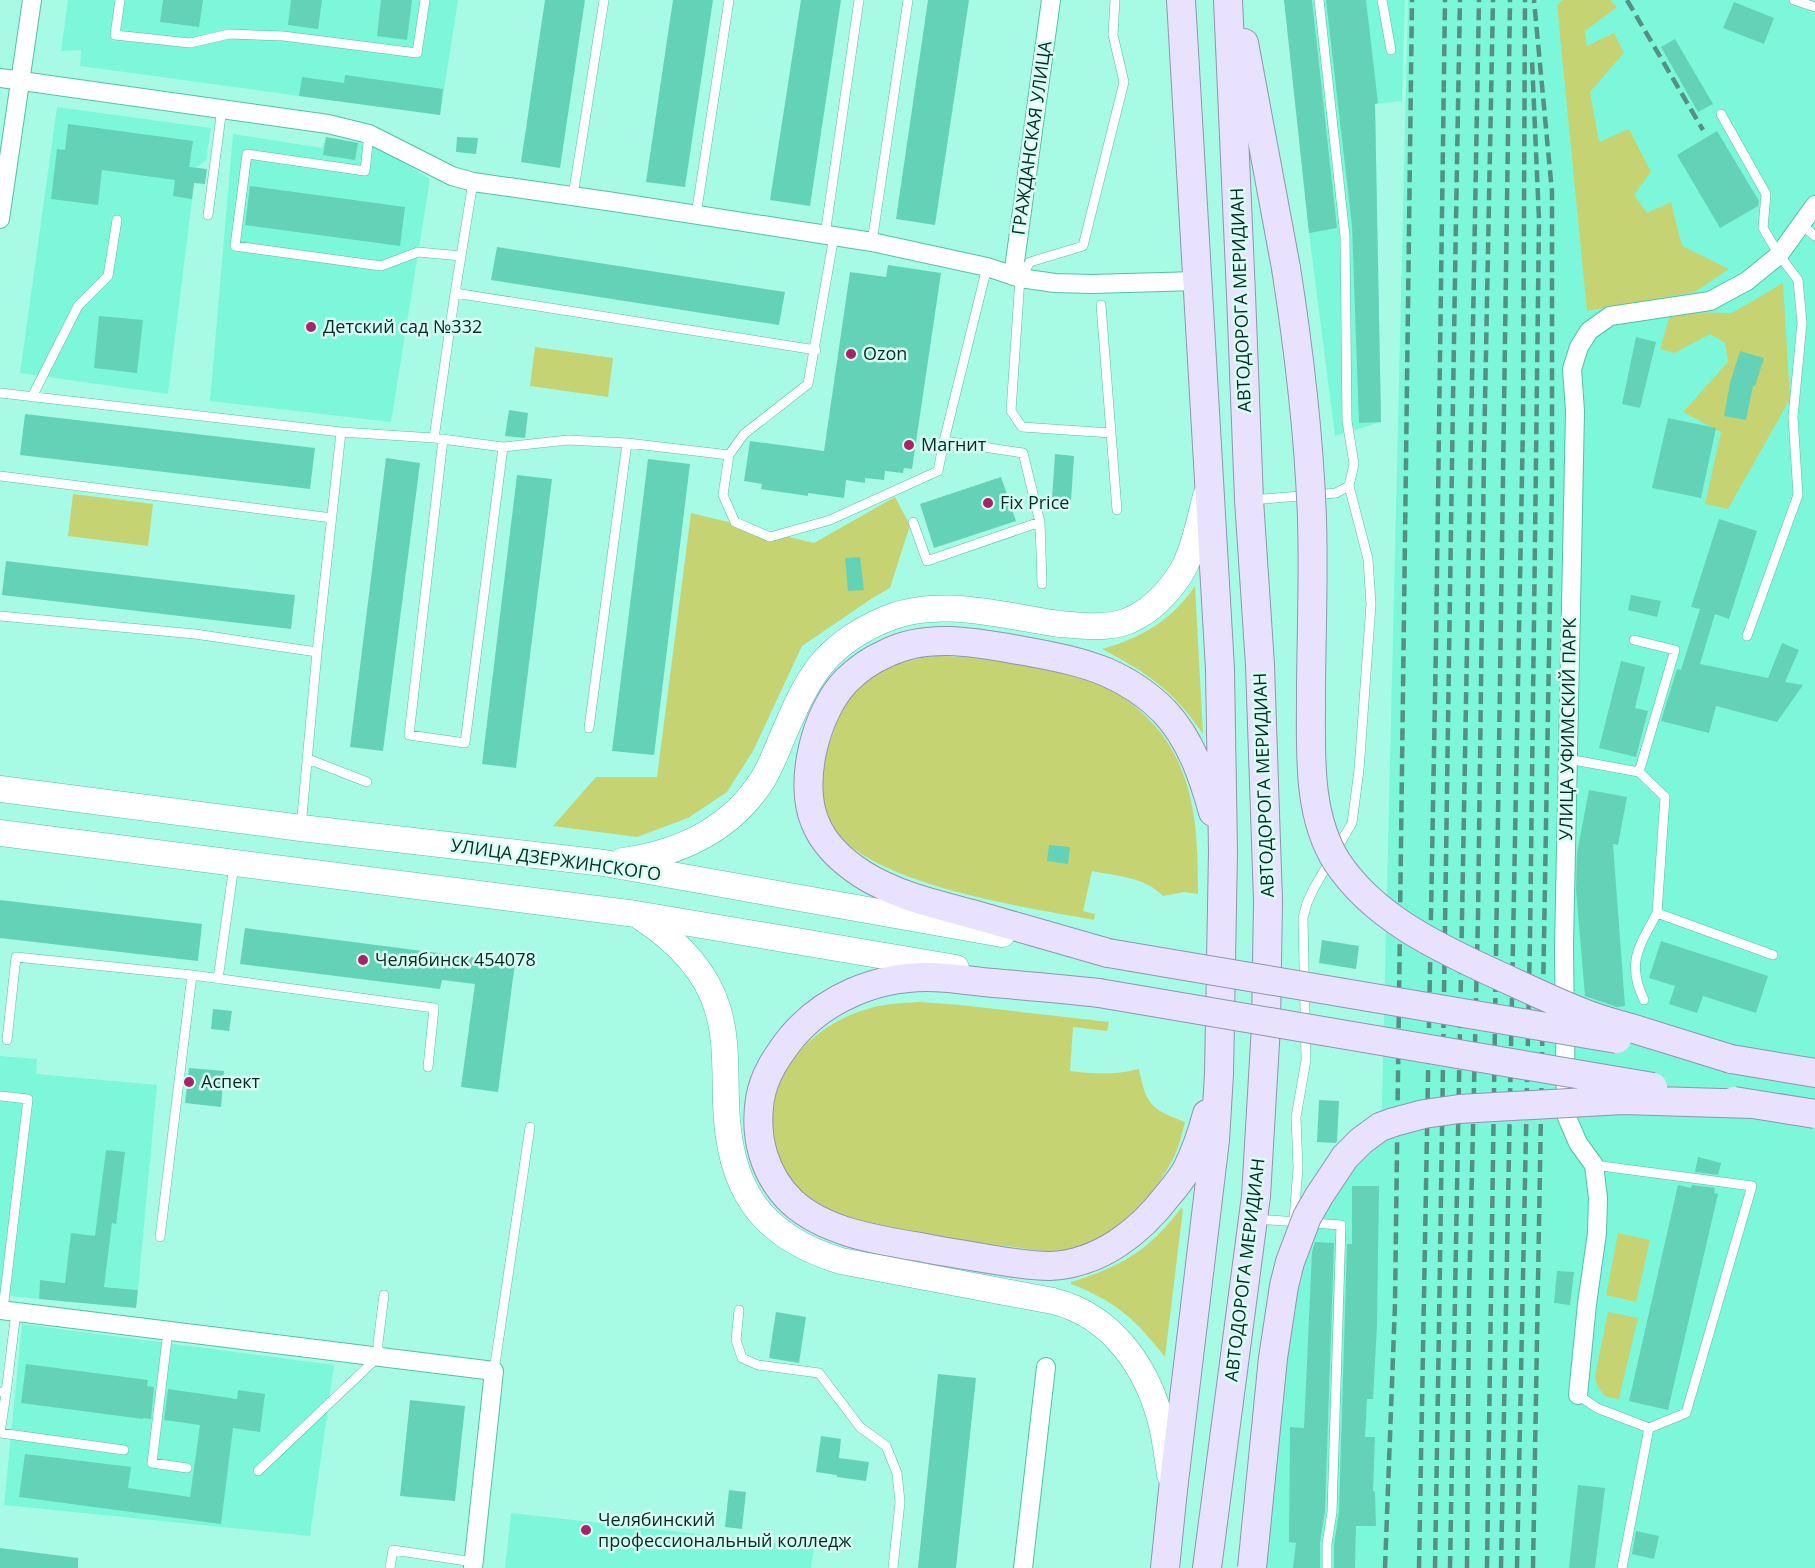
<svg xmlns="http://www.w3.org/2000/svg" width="1815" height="1568" font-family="'Open Sans',sans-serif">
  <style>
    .built { fill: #7df7d9 }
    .green { fill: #c6d373 }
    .building { fill: #64d2b7 }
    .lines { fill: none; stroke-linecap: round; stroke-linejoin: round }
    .lane-casing { stroke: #51c1a6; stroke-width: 10 }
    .street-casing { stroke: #51c1a6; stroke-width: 20 }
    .secondary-casing { stroke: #51c1a6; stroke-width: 27 }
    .primary-casing { stroke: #8e95b0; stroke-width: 30 }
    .lane { stroke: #fff; stroke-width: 9 }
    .street { stroke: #fff; stroke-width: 18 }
    .secondary { stroke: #fff; stroke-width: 26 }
    .primary { stroke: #e8e2fe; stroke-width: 28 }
    .rail { stroke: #559182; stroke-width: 4.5; stroke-dasharray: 12 6; stroke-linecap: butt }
    .primary-bridge-casing { stroke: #8e95b0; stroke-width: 30; stroke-linecap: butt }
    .primary-bridge { stroke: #e8e2fe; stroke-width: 28 }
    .poi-dot { fill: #aa2268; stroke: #d7fff3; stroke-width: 2 }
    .labels { text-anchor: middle; stroke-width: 5; stroke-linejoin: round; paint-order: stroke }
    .street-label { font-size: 18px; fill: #052a22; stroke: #d7fff3 }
    .poi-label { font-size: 18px; fill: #052a22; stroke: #d7fff3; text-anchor: start }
  </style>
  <rect width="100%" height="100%" fill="#a7fbe4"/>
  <path class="built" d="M68,0H458L440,115L80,66L81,50L61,51Z
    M1285,0H1405L1402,101L1375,104L1381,422L1335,436L1309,233Z
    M1408,0H1815V1568H1263L1282,1371L1298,1267L1318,1213L1364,1147L1381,1143Z
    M57,107L211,128L206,160L196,168L168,394L20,373Z
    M233,134L322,148L326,137L358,142L368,146L376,145L430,179L391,422L210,401Z
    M0,1056L37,1059L36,1074L157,1085L138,1290L40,1280L39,1299L0,1295Z
    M22,1324L334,1365L310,1536L4,1505Z
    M511,1513L814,1547L811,1568H505Z"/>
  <path class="green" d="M1563,0H1610L1617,7L1585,31L1587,46L1614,33L1624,53L1590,92L1599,142L1629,129L1651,172L1634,195L1647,213L1671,202L1682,246L1729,269L1695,292L1587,311L1557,5Z
    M1783,283L1790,399L1728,509L1705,504L1721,432L1683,412L1728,362L1725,343L1710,334L1675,353L1660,349L1671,312L1732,313Z
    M535,347L613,358L608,397L530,386Z
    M73,494L153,504L148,546L68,536Z
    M895,497L910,525L890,588L874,597L802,646L753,751L727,792L688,818L637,837L553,826L596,777H657L691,513L814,543Z
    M1195,586L1203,734C1174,691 1148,673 1102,649C1141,638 1172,620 1195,586Z
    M936,656C983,656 1070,668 1111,690C1138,705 1164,731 1177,759C1197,800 1198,848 1198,894L1184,892L1163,896C1145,877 1116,876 1092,871L1083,911L1095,914L1094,920C1030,908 869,885 833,827C814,796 824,754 837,722C856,676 889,661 936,656Z
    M919,1002L960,1005L1109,1022L1107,1031L1073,1027L1070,1071C1094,1074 1115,1075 1139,1069C1146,1106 1152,1109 1185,1122C1181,1138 1177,1154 1168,1168C1145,1208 1103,1247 1055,1251C1041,1252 1027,1249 1014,1247C985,1244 957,1240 929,1235C884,1227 833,1220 798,1189C784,1177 778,1158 774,1141C761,1081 807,1029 861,1011C880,1004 900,1003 919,1002Z
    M1181,1208L1183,1209L1165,1357C1135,1319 1117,1302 1071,1284V1282C1120,1267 1150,1250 1181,1208Z
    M1618,1233L1650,1240L1636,1302L1606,1295Z
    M1608,1312L1638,1318L1619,1399L1604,1396L1597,1385L1595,1376Z"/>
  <path class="building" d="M163,0H203L199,27L160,22Z
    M291,0H322L318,29L288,25Z
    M381,0H412L407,40L377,36Z
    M545,0H585L560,168L521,162Z
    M673,0H713L685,187L646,182Z
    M801,0H841L810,206L770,200Z
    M928,0H969L935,225L896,219Z
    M1284,0H1312L1337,228L1309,233Z
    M1326,0H1366L1378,103L1375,104L1381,422L1359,423L1352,226Z
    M1734,2L1774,18L1764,44L1723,28Z
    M1675,39L1713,104L1698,112L1661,47Z
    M345,75L443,89L440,115L299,96L302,77L344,83Z
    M68,124L193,141L189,167L207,169L205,184L194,183L192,199L173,196L175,180L102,170L98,205L51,199L57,149L65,150Z
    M1717,131L1759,201L1758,206L1720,228L1677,155Z
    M326,137L358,143L355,160L323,155Z
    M457,137L478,138L476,154L456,152Z
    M250,186L405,207L400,246L245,225Z
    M497,247L785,292L779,325L491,280Z
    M888,265L941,273L912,469L904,468L903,473L885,471L884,480L865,478V483L846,480L844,498L808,493V496L761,489L762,484L744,481L750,441L824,451L850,272L886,277Z
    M99,316L143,320L137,373L94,368Z
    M1636,337L1656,342L1640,408L1622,404Z
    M1740,351L1764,358L1755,386H1753L1746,420L1724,416L1730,383Z
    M509,410L528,413L525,438L505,436Z
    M25,414L315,448L310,489L20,455Z
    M1668,418L1716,428L1701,498L1652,488Z
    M1055,454L1074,456L1071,500L1052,499Z
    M386,458L420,463L383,751L350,747Z
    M648,459L690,464L654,755L612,751Z
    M517,475L552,479L516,768L482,764Z
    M1001,477L1016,521L934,548L920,504Z
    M1719,519L1757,531L1729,619L1715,614L1700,664L1768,678L1782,643L1799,650L1785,682L1803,685L1777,722L1716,706L1709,733L1661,721L1677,669L1681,670L1700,609L1691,607Z
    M860,557L864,590L848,591L845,558Z
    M6,561L295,595L291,629L2,595Z
    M1631,595L1661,601L1657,617L1628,610Z
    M1621,661L1645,667L1635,708L1648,711L1636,757L1599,748Z
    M1589,790L1627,797L1618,845L1613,844L1625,1006L1617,1007L1585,996L1576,890L1577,853Z
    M1049,845L1070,847L1068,864L1047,861Z
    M0,900L202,924L198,961L0,938Z
    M245,928L515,963L498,1092L461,1087L475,984L442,980L440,989L240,964Z
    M1322,940L1359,946L1356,969L1319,963Z
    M1661,941L1768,976L1756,1013L1703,996L1697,1013L1669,1004L1675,986L1649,978Z
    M213,1009L232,1011L229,1031L211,1029Z
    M189,1068L224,1071L221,1107L185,1103Z
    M1319,1100L1339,1101L1337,1141L1336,1143L1317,1142Z
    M106,1150L125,1152L116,1224L112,1223L104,1287L138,1290L136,1308L39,1299L40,1280L65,1283L71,1233L95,1236Z
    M1698,1157L1721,1163L1718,1175L1695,1172Z
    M1678,1185L1691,1188L1692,1185L1715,1188L1714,1193L1718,1194L1668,1410L1629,1401Z
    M1352,1186H1379L1377,1325L1373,1399H1367L1365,1437H1375L1373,1491L1375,1492L1376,1526H1356L1355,1568H1334V1545L1339,1512L1347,1244H1352Z
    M1315,1242L1334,1243L1325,1511L1320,1543V1568H1293L1296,1543L1289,1542L1290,1427L1304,1428L1312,1252Z
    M1557,1271L1574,1272L1570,1305L1554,1303Z
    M776,1312L806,1317L799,1363L769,1358Z
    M26,1364L148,1380L147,1386L154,1387L151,1419L143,1418V1419L21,1403Z
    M938,1374L976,1378L956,1568H918Z
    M168,1389L237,1399L238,1390L265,1394L260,1432L233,1428L221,1524L19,1497L25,1454L131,1467L128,1488L190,1497L200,1425L164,1420Z
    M410,1400L465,1406L455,1501L400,1496Z
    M821,1436L841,1439L839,1458L869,1462L866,1481L837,1477V1475L816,1472Z
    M1578,1485L1605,1488L1595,1568H1569Z
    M729,1490L746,1492L742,1529L725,1527Z
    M1636,1531L1659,1536L1654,1559L1632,1554Z
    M0,1548L78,1558V1568H0Z"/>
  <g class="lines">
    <g class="lane-casing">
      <path id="lane" d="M120,0L115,35L190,43L229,34L283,36L417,53L425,0
        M1382,0L1391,50
        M1794,0L1815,7
        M1721,114L1766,194L1763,228L1779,255L1798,280L1802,323L1793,417L1798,495L1747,636
        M369,134L365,171L247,154L235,246L381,266L418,252L461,256
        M573,196L604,0
        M208,215L222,108
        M696,215L729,0
        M1801,224L1815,236
        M825,235L859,0
        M872,242L908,0
        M455,293L816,350
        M1101,305L1117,510
        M0,393L341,432L434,438L503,447L568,440L627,443L729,455L744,434L808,384L834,236
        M32,397L78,306L108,276L117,220
        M1111,433L1022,427L1011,411L1020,278L1030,262L1083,246L1124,82L1113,35L1115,0
        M434,438L455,293L473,182
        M443,439L409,735L465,743L503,447
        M729,455L723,495L735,522L770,537L830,520L938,471L944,441L987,267
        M0,476L332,518
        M1251,500L1336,493L1349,486L1354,464L1347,421L1345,236L1319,0
        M913,522L927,561L1040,522L1023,453L944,441
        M1040,522L1042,584
        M0,616L195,634L317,652
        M1634,640L1675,650L1639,772
        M589,728L627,443
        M308,759L367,782
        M1568,759L1639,772L1665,797L1657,913L1773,955
        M301,827L317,652L341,432
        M218,979L234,865
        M1644,1000C1626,962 1639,947 1657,913
        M7,1040L16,957L192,975L434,1008L428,1067
        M0,1096L28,1099L3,1310
        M1594,1165L1752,1186L1686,1413L1649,1428
        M1255,1219L1341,1225L1332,1512L1327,1544V1568
        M1294,1219L1298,1168L1296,1117L1306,1060L1303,918L1307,903L1314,888L1352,823L1359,770L1371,604L1368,559L1349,486
        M160,1237L192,975
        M739,1310L736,1340L742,1358L758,1365L819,1373L860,1427L886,1446L897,1473L900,1502L893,1568
        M168,1331L152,1463L187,1468
        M494,1371L530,1127
        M2,1392L6,1393L16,1312
        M6,1393L0,1433L124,1450
        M1578,1395L1597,1408L1649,1428L1622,1568
        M258,1471L378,1357V1343L384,1295
        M390,1568L393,1550L474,1562"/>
    </g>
    <g class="street-casing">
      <path id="street" d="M0,78L328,124L369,134L452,176L473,182L614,202L872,242L987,267L1020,278L1055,283L1092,284L1197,281
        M0,219L32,0
        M1013,276L1051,0
        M0,1310L494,1371L473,1568
        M1578,1395L1587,1304L1597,1233L1598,1198L1594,1165L1578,1143L1566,1115L1564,947L1575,411L1572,369L1579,347L1589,331L1610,316L1710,301L1747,281L1779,255L1815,205
        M1023,1568L1046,1367"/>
    </g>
    <g class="secondary-casing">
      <path id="secondary" d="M0,789L301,828L604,863L1002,934
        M0,833L636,914L956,968
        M623,861C681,853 731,830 763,779C771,766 776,752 782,738C807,680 821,648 881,621C937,595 1002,616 1060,624C1082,626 1107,629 1128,621C1142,615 1154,606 1164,595C1173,585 1182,574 1187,561C1196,541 1200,518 1206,496
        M642,918C674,939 705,969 717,1007C727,1037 725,1071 726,1102C728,1187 759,1236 841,1261L1053,1301C1114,1316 1150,1371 1163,1430C1166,1445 1168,1460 1170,1475"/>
    </g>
    <g class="primary-casing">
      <path id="primary" d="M1244,43L1286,268
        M1108,953C1063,940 1017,927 972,914C934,904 895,895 862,874C842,861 824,845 815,822C798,782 816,712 846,681C857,670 871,660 885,654C928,632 978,643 1024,651C1051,656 1080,661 1106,672C1127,681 1148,695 1164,711C1191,740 1203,776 1213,812
        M1099,993C1064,989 1028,986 993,983C971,981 949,977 927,977C876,977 825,998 792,1037C777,1056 764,1075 760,1099C754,1137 764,1175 792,1202C825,1232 877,1240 920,1247C945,1252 970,1256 995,1260C1013,1263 1031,1266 1050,1266C1099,1264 1140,1232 1168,1195C1174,1188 1181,1179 1186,1171C1195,1153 1202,1133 1207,1114
        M1731,1059L1815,1073
        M1165,1568L1173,1490L1215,1140L1219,1074L1223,851L1220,669L1181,0
        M1207,1568L1256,1196L1266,1026L1268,901L1260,665L1249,500L1241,294L1228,0"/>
    </g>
    <use href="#lane" class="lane"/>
    <use href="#street" class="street"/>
    <use href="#secondary" class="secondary"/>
    <use href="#primary" class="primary"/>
    <path class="rail" d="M1627,0L1703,130
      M1385,1568L1395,1304L1412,0
      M1419,1568L1436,643L1445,0
      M1435,1568C1444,1045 1450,523 1460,0
      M1450,1568L1479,0
      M1467,1568L1469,1298L1478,917L1484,453L1493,0
      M1487,1568L1510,0
      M1501,1568L1523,423L1525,0
      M1517,1568L1530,939L1539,220L1532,60
      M1533,1568L1552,483V192L1534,0"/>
    <g class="primary-bridge-casing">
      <path id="primary-bridge" d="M1286,268C1299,351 1309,435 1312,519C1314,579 1311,639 1311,698C1311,752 1307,815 1337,862C1373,916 1433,945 1489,971C1520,985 1550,1000 1581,1012C1597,1019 1614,1023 1631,1028C1664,1038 1698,1049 1731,1059
        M1108,953L1617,1039
        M1099,993L1653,1087
        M1734,1101L1815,1114
        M1252,1568L1273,1358L1284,1286L1290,1262L1307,1217L1319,1196L1345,1157L1361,1141L1380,1127L1394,1122L1424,1114L1459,1109L1623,1100L1753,1104"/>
    </g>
    <use href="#primary-bridge" class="primary-bridge"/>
  </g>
  <g class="poi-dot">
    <circle cx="311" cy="327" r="6"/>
    <circle cx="851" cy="354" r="6"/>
    <circle cx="909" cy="445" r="6"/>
    <circle cx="988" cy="503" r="6"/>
    <circle cx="363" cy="960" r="6"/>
    <circle cx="189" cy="1082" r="6"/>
    <circle cx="586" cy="1530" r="6"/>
  </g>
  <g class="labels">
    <g class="street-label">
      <text transform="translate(1032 138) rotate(-82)" y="6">ГРАЖДАНСКАЯ УЛИЦА</text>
      <text transform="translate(1241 300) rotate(-92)" y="6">АВТОДОРОГА МЕРИДИАН</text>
      <text transform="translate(1568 729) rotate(-89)" y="6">УЛИЦА УФИМСКИЙ ПАРК</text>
      <text transform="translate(1264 785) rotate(-92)" y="6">АВТОДОРОГА МЕРИДИАН</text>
      <text transform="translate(556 860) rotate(8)" y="6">УЛИЦА ДЗЕРЖИНСКОГО</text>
      <text transform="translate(1245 1270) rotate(-83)" y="6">АВТОДОРОГА МЕРИДИАН</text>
    </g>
    <g class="poi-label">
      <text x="323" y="333">Детский cад №332</text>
      <text x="863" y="360">Ozon</text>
      <text x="921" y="451">Магнит</text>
      <text x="1000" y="509">Fix Price</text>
      <text x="375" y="966">Челябинск 454078</text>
      <text x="201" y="1088">Аспект</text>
      <text x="598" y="1526">Челябинский<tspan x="598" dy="21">профессиональный колледж</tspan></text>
    </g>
  </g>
</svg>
